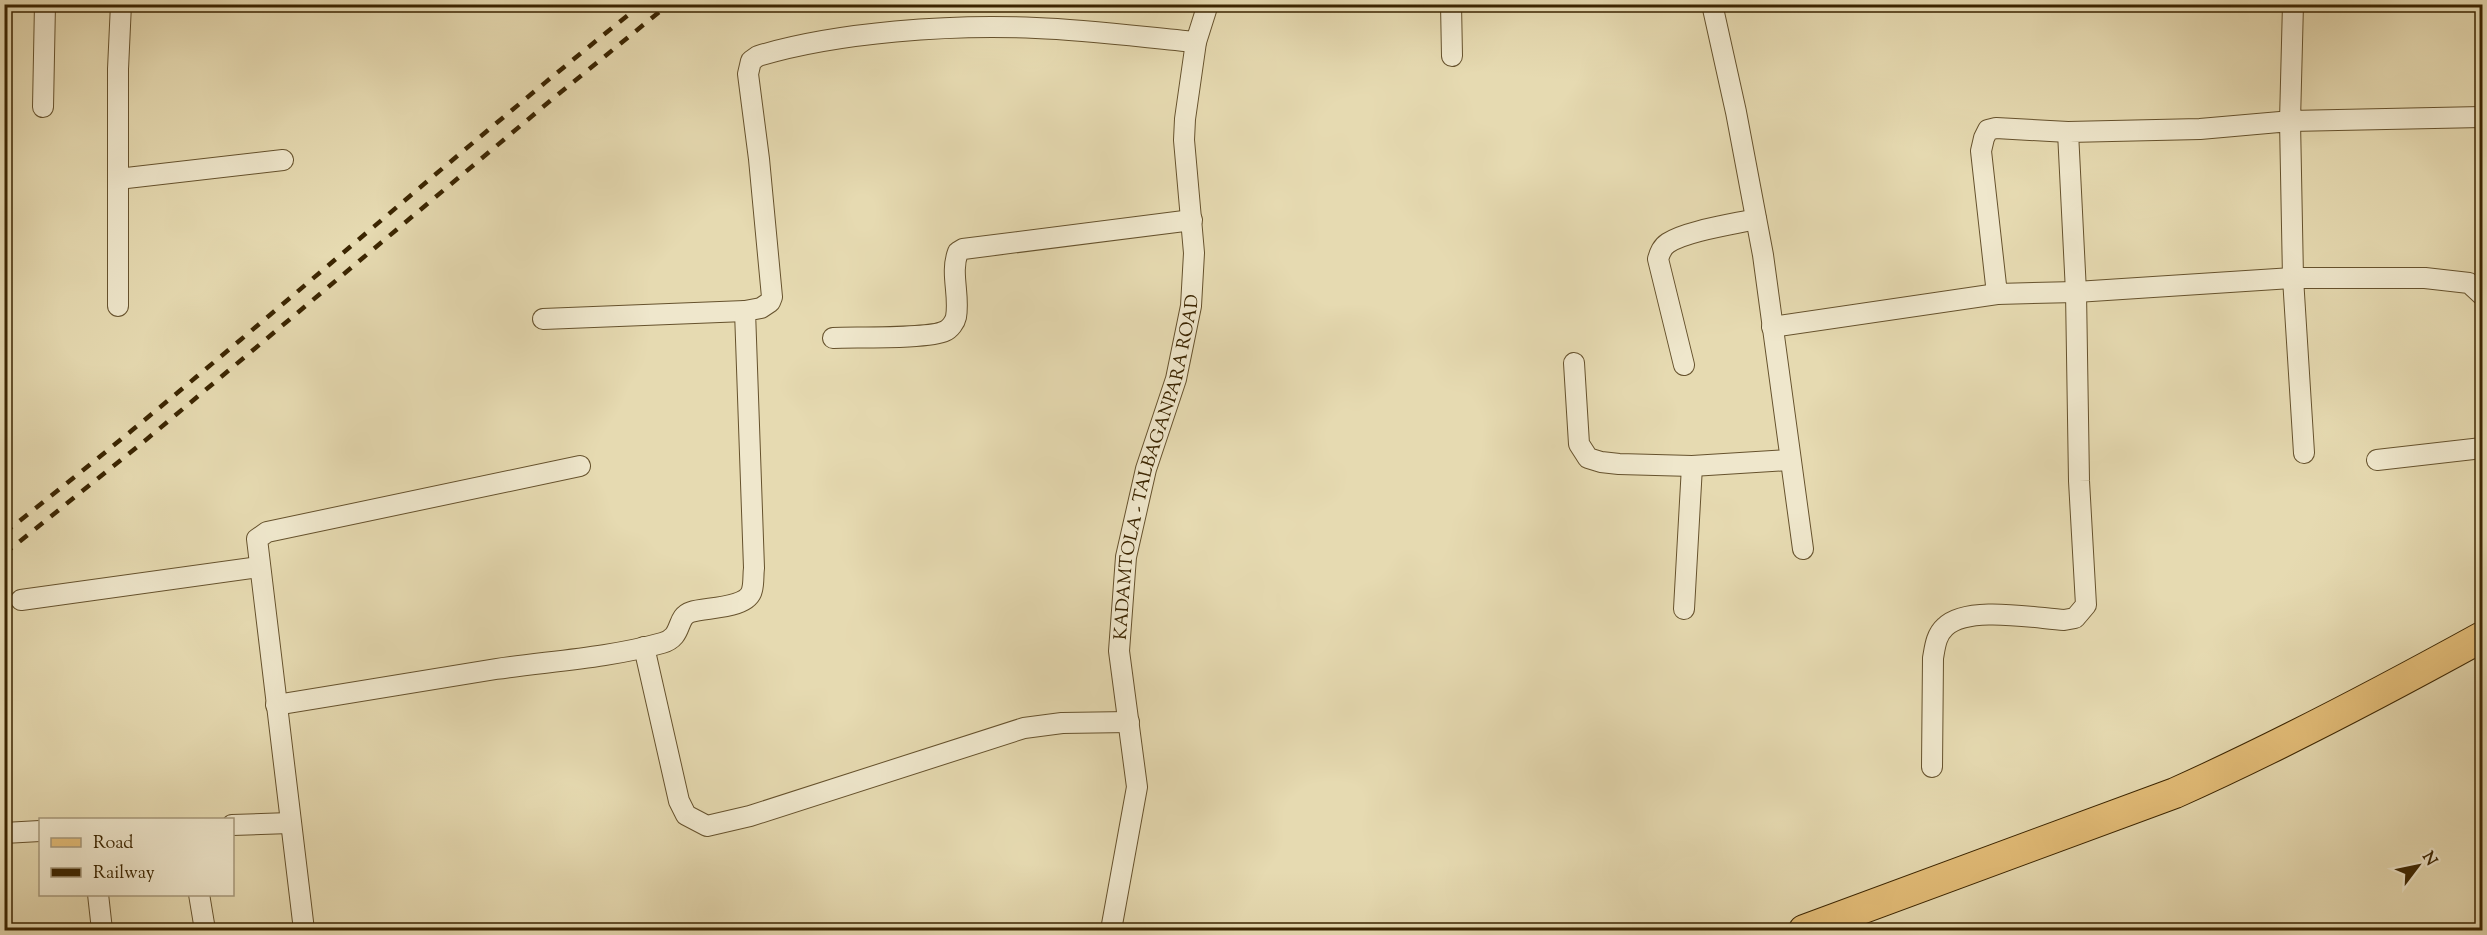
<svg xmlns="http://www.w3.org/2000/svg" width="2487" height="935" font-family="'Sorts Mill Goudy',serif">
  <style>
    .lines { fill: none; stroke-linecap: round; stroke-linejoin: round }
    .street-casing { stroke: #66522d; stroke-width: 22 }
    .primary-casing { stroke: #3b2501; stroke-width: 32 }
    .street { stroke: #efe7cc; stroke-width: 20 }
    .primary { stroke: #e3bd78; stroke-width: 30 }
    .rail { stroke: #3b2501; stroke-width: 4.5; stroke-dasharray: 10 10; stroke-linecap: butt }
    .labels { text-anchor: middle; stroke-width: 4.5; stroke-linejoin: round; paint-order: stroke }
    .street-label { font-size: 18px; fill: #3b2501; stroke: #efe7cc }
  </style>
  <rect width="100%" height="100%" fill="#e6dab1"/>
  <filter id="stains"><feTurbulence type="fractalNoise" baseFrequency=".00333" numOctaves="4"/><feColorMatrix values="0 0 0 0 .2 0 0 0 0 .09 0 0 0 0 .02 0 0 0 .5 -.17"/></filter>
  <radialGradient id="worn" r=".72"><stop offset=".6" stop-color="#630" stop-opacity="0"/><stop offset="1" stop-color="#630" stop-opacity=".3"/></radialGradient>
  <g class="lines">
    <g class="street-casing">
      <g id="street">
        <path d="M1451,4L1452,56"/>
        <path d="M1712,4L1736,112L1763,255L1803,549"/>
        <path d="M2293,4L2290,121L2482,117"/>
        <path d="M43,107L45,4"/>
        <path d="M2068,132L1996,128L1988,130L1984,138L1981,151L1997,294L2076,292L2293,278H2425L2469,283L2482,295"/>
        <path d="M118,179L283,160"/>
        <path d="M118,306V69L121,4"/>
        <path d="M543,319L745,311"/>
        <path d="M1772,327L1997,294"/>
        <path d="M833,338C855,337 930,339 945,331C950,329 955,322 956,317C960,295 950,273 958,252L963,249L1192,220"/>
        <path d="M1574,363L1579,444L1588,458L1601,462L1619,464L1692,466L1789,460"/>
        <path d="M1684,365L1658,259C1660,252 1662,247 1668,243C1686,231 1734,224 1756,219"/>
        <path d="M2377,460L2482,448"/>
        <path d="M21,600L259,567"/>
        <path d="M1684,609L1692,466"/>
        <path d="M644,647L679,801L686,815L707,826L750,816L1024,728L1062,723L1129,722"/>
        <path d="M276,705C349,693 423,681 496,669C551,661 608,658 662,643C684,637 675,617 691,612C706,607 748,609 752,590C754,583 753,575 754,568L745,311L761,308L770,302L772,297L759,159L748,74L751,61L758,56C838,32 952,24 1036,28C1089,30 1142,37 1196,42"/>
        <path d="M1932,767L1933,658C1935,647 1936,635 1945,627C1967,605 2034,618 2064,620L2075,618L2086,605L2079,481L2076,292L2068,132L2200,129L2290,121L2293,278L2304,453"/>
        <path d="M232,825L290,823"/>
        <path d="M4,833L40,831"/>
        <path d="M98,894L102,930"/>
        <path d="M199,894L205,930"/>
        <path d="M304,930L257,539L267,532L580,466"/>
        <path id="s1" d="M1111,930L1137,787L1119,651L1126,557L1146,469L1176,379L1191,306L1194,253L1184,140L1185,119L1196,42L1208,4"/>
      </g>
    </g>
    <g class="primary-casing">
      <path id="primary" d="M1804,930L2175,793C2280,746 2382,692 2482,637"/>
    </g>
    <use href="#street" class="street"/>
    <use href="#primary" class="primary"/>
    <path class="rail" d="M4,533C222,363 426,176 642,4
      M4,554L147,439L550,101L669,4"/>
  </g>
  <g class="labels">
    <g class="street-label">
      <text dy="6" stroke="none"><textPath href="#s1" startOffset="471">KADAMTOLA - TALBAGANPARA ROAD</textPath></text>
    </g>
  </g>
  <rect width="2487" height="935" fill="none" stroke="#e6dab1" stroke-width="24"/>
  <rect x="6" y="6" width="2475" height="923" fill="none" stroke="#3b2501" stroke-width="3"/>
  <rect x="12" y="12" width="2463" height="911" fill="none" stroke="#3b2501" stroke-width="1.5"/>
  <rect x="39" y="818" width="195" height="78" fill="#efe7cc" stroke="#a7997b" stroke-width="1.5"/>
  <rect x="51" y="838" width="30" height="9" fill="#e3bd78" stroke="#a7997b" stroke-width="1.5"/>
  <text x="93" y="848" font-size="18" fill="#3b2501">Road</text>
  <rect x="51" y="868" width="30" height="9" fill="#3b2501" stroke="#a7997b" stroke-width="1.5"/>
  <text x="93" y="878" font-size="18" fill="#3b2501">Railway</text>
  <g transform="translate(2418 866) rotate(58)" stroke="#efe7cc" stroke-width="4.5" paint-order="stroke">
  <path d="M0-4.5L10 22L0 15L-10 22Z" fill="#3b2501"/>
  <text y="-9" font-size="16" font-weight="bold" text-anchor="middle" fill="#3b2501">N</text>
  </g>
  <rect width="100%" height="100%" filter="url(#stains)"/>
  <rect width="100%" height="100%" fill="url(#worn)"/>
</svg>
